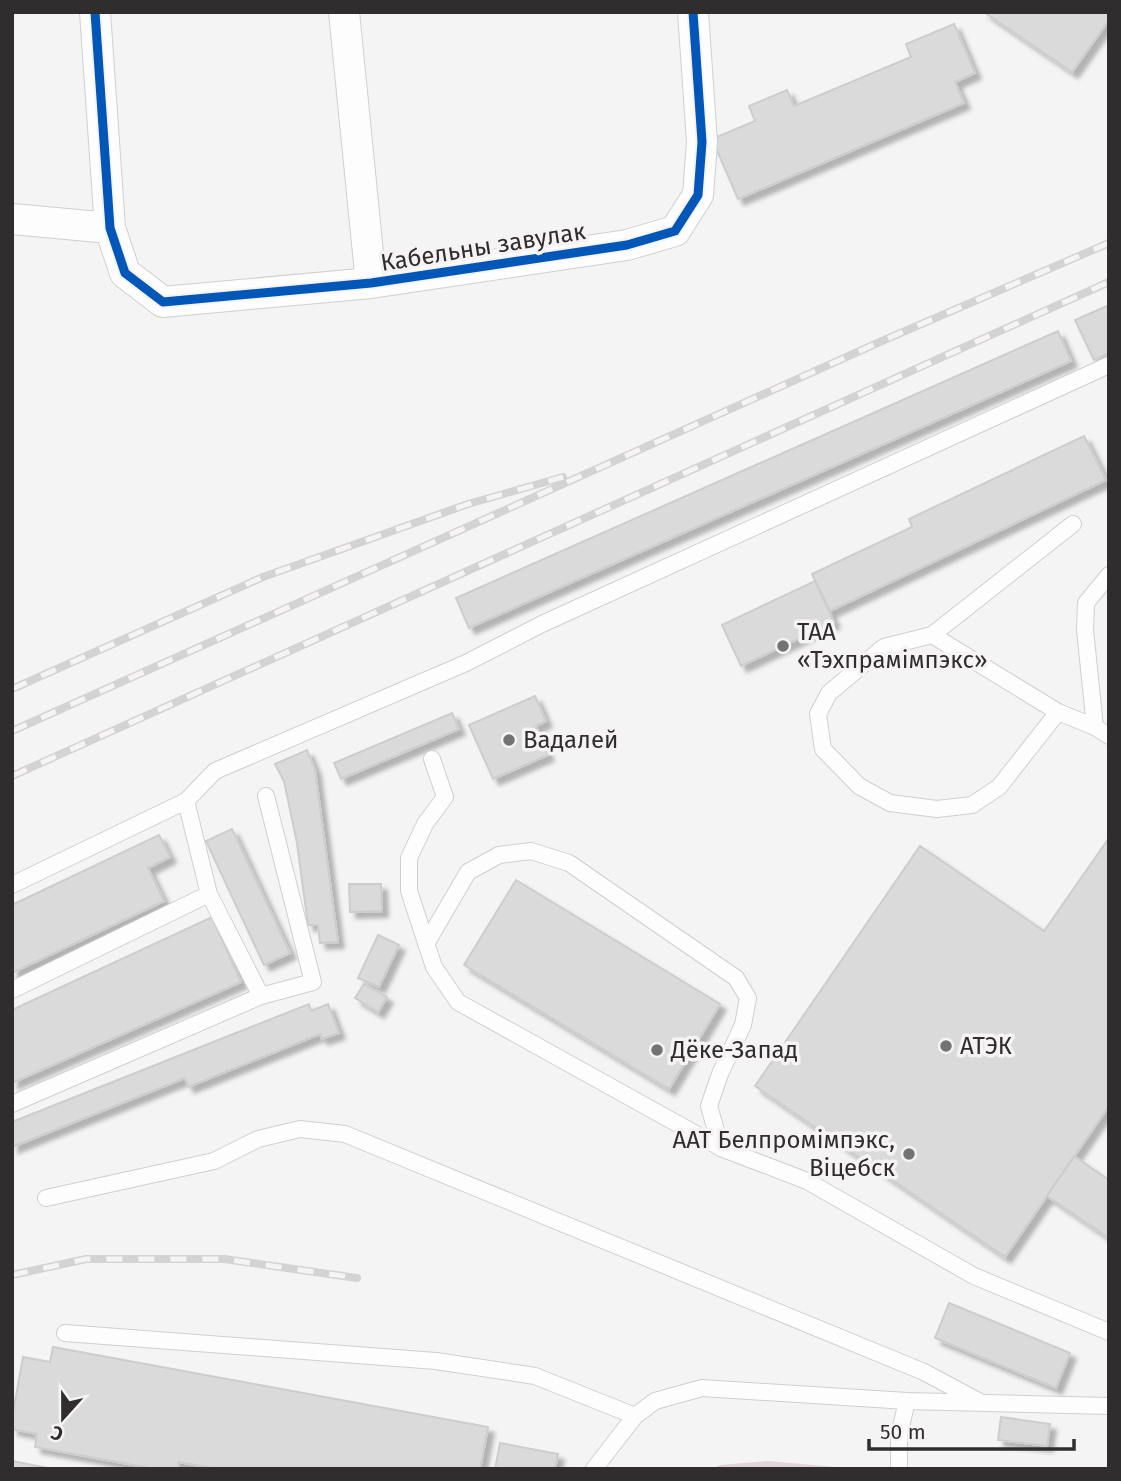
<svg xmlns="http://www.w3.org/2000/svg" width="1121" height="1481" font-family="'Fira Sans',sans-serif">
  <style>
    .green { fill: #e4d4dc }
    .building { fill: #dadada; stroke: #cdcdcc; stroke-width: 2; filter: url(#shadow) }
    .lines { fill: none; stroke-linecap: round; stroke-linejoin: round }
    .service-casing { stroke: #d0cfcf; stroke-width: 18 }
    .minor-casing { stroke: #d0cfcf; stroke-width: 32 }
    .service { stroke: #fefdfd; stroke-width: 16 }
    .minor { stroke: #fefdfd; stroke-width: 30 }
    .rail-casing { stroke: #d4d3d4; stroke-width: 8 }
    .rail { stroke: #f6f3f4; stroke-width: 5; stroke-dasharray: 16; stroke-linecap: butt }
    .cycleway-casing { stroke: #f6f3f4; stroke-width: 13 }
    .cycleway { stroke: #0057b8; stroke-width: 9 }
    .poi-dot { fill: #747373; stroke: #f6f3f4; stroke-width: 2.5 }
    .labels { text-anchor: middle; stroke-width: 7; stroke-linejoin: round; paint-order: stroke }
    .street-label { font-size: 24px; fill: #2f2d2e; stroke: #f6f3f4 }
    .poi-label { font-size: 24px; fill: #2f2d2e; stroke: #f6f3f4; text-anchor: start }
  </style>
  <defs>
    <filter id="shadow"><feDropShadow dx="6" dy="6" stdDeviation="2" flood-color="#0004"/></filter>
  </defs>
  <rect width="100%" height="100%" fill="#f5f4f4"/>
  <path class="green" d="M768,1461L836,1467L839,1469H713L720,1465Z"/>
  <path class="building" d="M984,12H1109V20L1072,72Z
    M954,24L975,73L955,82L964,103L738,199L712,139L755,121L749,106L787,90L794,106L911,57L906,44Z
    M1109,305V353L1094,360L1075,320Z
    M1058,331L1071,361L469,628L456,598Z
    M1084,436L1106,480L830,611L812,574L912,527L909,519Z
    M815,581L834,622L741,666L722,625Z
    M535,696L546,721L536,726L548,755L493,779L469,725Z
    M452,713L459,729L341,779L334,763Z
    M307,750L315,770L338,942L320,943L318,925H308L297,843L284,781L275,764Z
    M232,829L290,953L264,965L206,841Z
    M159,835L170,857L148,868L164,901L12,973V905Z
    M1109,838V1106L1005,1257L755,1086L920,846L1044,931Z
    M516,880L720,1004L669,1089L464,965Z
    M349,884H381L382,911L350,912Z
    M212,917L241,982L12,1083V1010Z
    M378,935L399,945L379,987L358,978Z
    M364,984L387,997L378,1012L355,998Z
    M309,1004L311,1011L328,1004L339,1033L322,1039L320,1034L188,1087L185,1078L12,1147V1122Z
    M1074,1156L1109,1180V1238L1047,1196Z
    M949,1303L1070,1353L1056,1388L935,1338Z
    M53,1347L488,1427L480,1469H217L179,1462L178,1469H155L35,1447L37,1434L12,1429V1418L23,1357L50,1362Z
    M1001,1417L1050,1424L1047,1446L998,1440Z
    M500,1443L558,1454L555,1469H495Z
    M12,1461L53,1469H12Z"/>
  <g class="lines">
    <g class="service-casing">
      <path id="service" d="M932,635L1073,524
        M1058,712L932,635L884,647L829,693L818,714L823,749L859,786L890,803L937,809L972,805L999,787L1058,712L1095,727L1109,736
        M1095,727L1085,630L1086,603L1109,575
        M432,759L445,797L425,824L409,858V891L434,967L458,1002L721,1148L807,1181L974,1276L1109,1332
        M12,885L186,801
        M426,944L468,872L499,855L531,851L569,863L736,978L748,998L743,1025L720,1074L709,1106L721,1148
        M12,990L209,894L186,801L215,771L466,663L542,624L1109,365
        M261,996L313,982L266,796
        M12,1104L261,996L209,894
        M46,1198L214,1161L258,1139L300,1129L345,1134L924,1372L980,1402
        M65,1333L436,1361L535,1376L635,1416
        M594,1469L635,1416L655,1401L702,1388L907,1401
        M899,1469V1435L907,1401L1109,1406"/>
    </g>
    <g class="minor-casing">
      <path id="minor" d="M95,12L110,228L125,273L163,302L371,283L627,245L675,231L698,195L702,142L693,12
        M344,12L371,283
        M12,219L110,228"/>
    </g>
    <use href="#service" class="service"/>
    <use href="#minor" class="minor"/>
    <g class="rail-casing">
      <path id="rail" d="M12,689L263,577L468,504L563,477
        M12,731L882,341L1109,243
        M12,776L1109,282
        M12,1275L86,1259H224L357,1278"/>
    </g>
    <use href="#rail" class="rail"/>
    <g class="cycleway-casing">
      <path id="cycleway" d="M95,12L110,228L125,273L163,302L371,283L627,245L675,231L698,195L702,142L693,12"/>
    </g>
    <use href="#cycleway" class="cycleway"/>
  </g>
  <g class="poi-dot">
    <circle cx="783" cy="646" r="7"/>
    <circle cx="509" cy="740" r="7"/>
    <circle cx="946" cy="1046" r="7"/>
    <circle cx="657" cy="1050" r="7"/>
    <circle cx="909" cy="1154" r="7"/>
  </g>
  <g class="labels">
    <g class="street-label">
      <text transform="translate(483 247) rotate(-9)" y="8">Кабельны завулак</text>
    </g>
    <g class="poi-label">
      <text x="797" y="640">ТАА<tspan x="797" dy="28">«Тэхпрамімпэкс»</tspan></text>
      <text x="523" y="748">Вадалей</text>
      <text x="960" y="1054">АТЭК</text>
      <text x="671" y="1058">Дёке-Запад</text>
      <text x="895" y="1148" text-anchor="end">ААТ Белпромімпэкс,<tspan x="895" dy="28">Віцебск</tspan></text>
    </g>
  </g>
  <rect width="1121" height="1481" fill="none" stroke="#2f2d2e" stroke-width="28"/>
  <g transform="translate(63 1418) rotate(201)" stroke="#f6f3f4" stroke-width="5" paint-order="stroke">
  <path d="M0-5L12 26L0 18L-12 26Z" fill="#2f2d2e"/>
  <text y="-10" font-size="19" font-weight="bold" text-anchor="middle" fill="#2f2d2e">С</text>
  </g>
  <path d="M869 1439v10h205v-10" fill="none" stroke="#2f2d2e" stroke-width="3.5"/>
  <text x="880" y="1439" font-size="21" fill="#2f2d2e" stroke="#f6f3f4" stroke-width="5" paint-order="stroke">50 m</text>
</svg>
